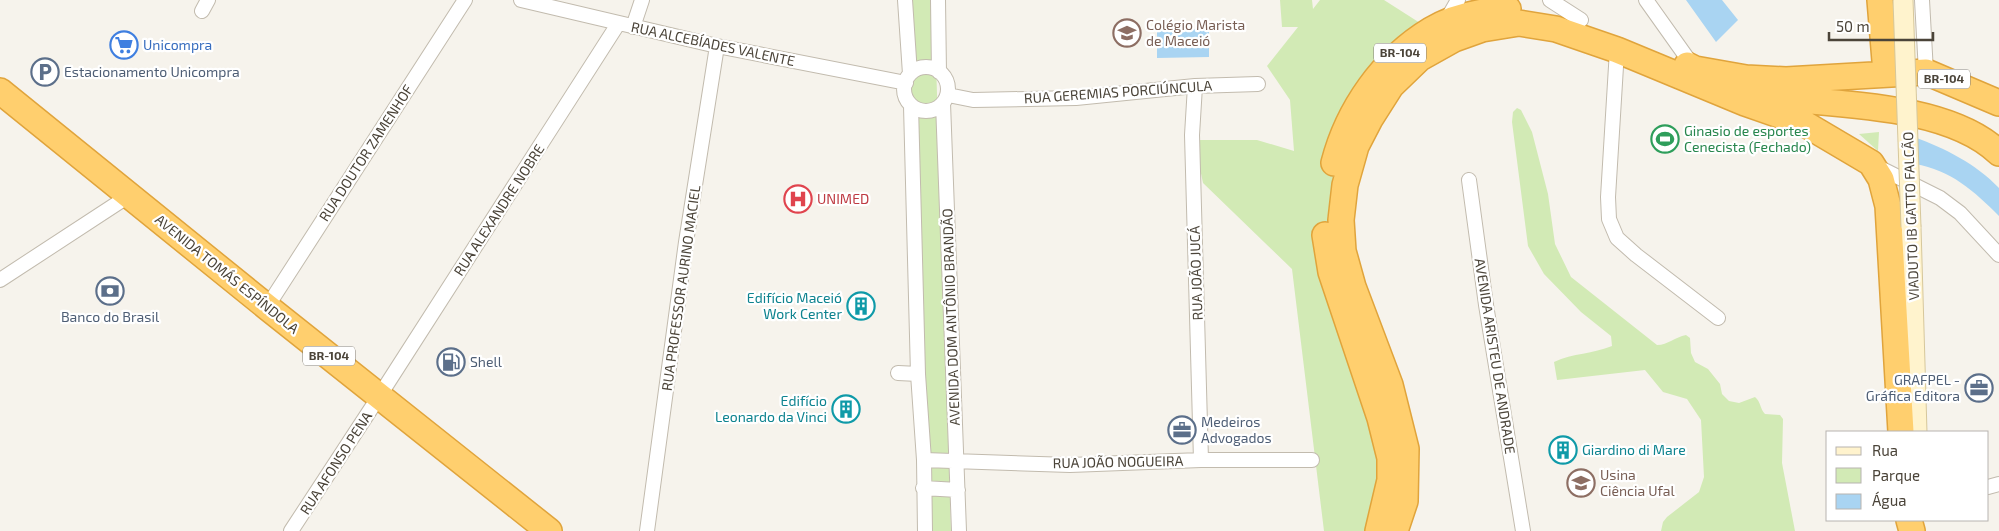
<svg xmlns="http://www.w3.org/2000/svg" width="1999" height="531" font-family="'Exo 2',sans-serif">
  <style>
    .green { fill: #d2eab5 }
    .water { fill: #a9d4f2 }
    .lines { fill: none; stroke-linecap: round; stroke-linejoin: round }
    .street-casing { stroke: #c2bbae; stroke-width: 16 }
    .secondary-casing { stroke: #d6c79b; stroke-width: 21 }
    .highway-casing { stroke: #e0a43c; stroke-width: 28 }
    .street { stroke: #fff; stroke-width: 14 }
    .secondary { stroke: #fff3cd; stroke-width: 19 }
    .highway { stroke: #ffcf6e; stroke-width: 25 }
    .secondary-bridge-casing { stroke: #d6c79b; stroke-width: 21; stroke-linecap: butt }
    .secondary-bridge { stroke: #fff3cd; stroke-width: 19 }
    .labels { text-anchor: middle; stroke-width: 4.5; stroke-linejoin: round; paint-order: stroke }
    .shield { fill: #fff; stroke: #817c74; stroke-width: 1 }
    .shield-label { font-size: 12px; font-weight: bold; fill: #4b4439 }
    .education-label { font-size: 14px; fill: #785e54; stroke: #fff; text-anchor: start }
    .street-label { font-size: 14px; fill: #4b4439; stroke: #fff }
    .shop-label { font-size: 14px; fill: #366cbe; stroke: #fff; text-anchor: start }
    .service-label { font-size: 14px; fill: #4e5e75; stroke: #fff; text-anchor: start }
    .leisure-label { font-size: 14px; fill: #27864d; stroke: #fff; text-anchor: start }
    .health-label { font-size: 14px; fill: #be3a42; stroke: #fff; text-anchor: start }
    .culture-label { font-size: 14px; fill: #0d838f; stroke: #fff; text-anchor: end }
  </style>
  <rect width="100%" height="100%" fill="#f6f3ec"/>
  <path class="green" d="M901,0H934L951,531H921Z
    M1280,0H1312L1313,9L1320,0H1384L1431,30L1336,154L1325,238L1383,430L1378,531H1324L1292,269L1203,183L1194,140H1257L1294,151L1290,100L1267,66L1298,27H1282Z
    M1517,108L1521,110L1532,132L1548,194L1555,244L1571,277L1657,345C1668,345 1675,337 1686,335L1690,338L1691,353L1695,362L1708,369L1720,384L1722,394L1729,401L1739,403L1755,397C1761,402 1760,409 1765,414L1780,415L1783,419L1782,463L1795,531H1661L1663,522L1667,517L1699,492L1704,477L1701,420L1687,399L1663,392L1645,370L1557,380L1554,362C1573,353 1593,354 1612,346L1611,336L1581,312L1544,274L1528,246L1512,122L1513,112Z
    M1879,132L1878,151L1859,134Z"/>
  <path class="water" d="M1686,0H1722L1738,20L1716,42Z
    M1209,29V57L1157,58V30Z
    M1914,137C1946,149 1975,163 1999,188V216C1974,191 1951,170 1915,164Z"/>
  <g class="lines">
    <g class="street-casing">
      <path id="street" d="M521,0L717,46L906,83
        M905,0L910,74
        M938,0L939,72
        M1550,0L1581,20
        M1646,0L1695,69
        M1922,0L1926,72
        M202,11L208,0
        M1446,21L1458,0
        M633,27L642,0
        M1617,50L1608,197L1609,219L1617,238L1636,255L1718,318
        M904 89a22 22 0 1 1 44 0a22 22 0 1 1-44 0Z
        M1195,86L1192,135L1201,460
        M948,95L973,100L1076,98L1195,86L1258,84
        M943,103L959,531
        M911,106L918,374L924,460L925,531
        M1876,166L1940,198L1960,213L1999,255
        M1469,180L1486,305L1523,531
        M0,280L130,195
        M267,307L465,0
        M898,373L918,374
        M924,460L1070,465L1201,460H1312
        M1988,487L1999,484
        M923,488L958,490
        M291,531L380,395L618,24
        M647,531L686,242L717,46"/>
    </g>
    <g class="secondary-casing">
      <path id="secondary" d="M1911,227L1917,432"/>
    </g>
    <g class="highway-casing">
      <path id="highway" d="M1880,0L1886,73
        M1687,65L1695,69L1746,78L1786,80L1926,72L1999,103
        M0,91L267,307L549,531
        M1759,96C1829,105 1946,102 1999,153
        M1334,163C1348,109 1383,59 1431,30C1454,16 1482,11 1508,9
        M1325,235L1331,272L1380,418L1390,458V480L1378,531
        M1909,520L1912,531
        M1395,531L1405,501L1406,449L1390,385L1353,287L1343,251L1341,220L1345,185L1356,146L1370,119L1391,86L1420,58L1454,39L1482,29L1519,23L1556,29L1617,50L1745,103L1805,124L1871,163L1881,179L1888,206L1901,432"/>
    </g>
    <use href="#street" class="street"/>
    <use href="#secondary" class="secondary"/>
    <use href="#highway" class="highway"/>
    <g class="secondary-bridge-casing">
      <path id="secondary-bridge" d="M1903,0L1911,227"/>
    </g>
    <use href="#secondary-bridge" class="secondary-bridge"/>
  </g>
  <defs>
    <g id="school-ring" transform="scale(1.4375)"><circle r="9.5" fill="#fff" stroke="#8d6e63" stroke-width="1.5"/><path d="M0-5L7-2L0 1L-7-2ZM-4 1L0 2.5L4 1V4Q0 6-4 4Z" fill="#8d6e63"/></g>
    <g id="supermarket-ring" transform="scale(1.4375)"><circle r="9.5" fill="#fff" stroke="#3f7fe0" stroke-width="1.5"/><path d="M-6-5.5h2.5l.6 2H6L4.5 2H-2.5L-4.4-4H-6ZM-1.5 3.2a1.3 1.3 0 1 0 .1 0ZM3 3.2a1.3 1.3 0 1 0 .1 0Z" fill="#3f7fe0"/></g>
    <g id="parking-ring" transform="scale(1.4375)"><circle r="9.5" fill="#fff" stroke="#5c6f8a" stroke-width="1.5"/><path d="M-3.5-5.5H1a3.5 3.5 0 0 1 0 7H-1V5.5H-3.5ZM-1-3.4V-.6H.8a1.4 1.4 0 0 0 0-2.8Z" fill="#5c6f8a"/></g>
    <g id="stadium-ring" transform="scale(1.4375)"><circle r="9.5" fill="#fff" stroke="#2e9e5b" stroke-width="1.5"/><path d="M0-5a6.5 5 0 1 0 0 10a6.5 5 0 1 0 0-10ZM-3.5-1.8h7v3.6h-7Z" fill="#2e9e5b"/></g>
    <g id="hospital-ring" transform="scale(1.4375)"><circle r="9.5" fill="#fff" stroke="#e0444e" stroke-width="1.5"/><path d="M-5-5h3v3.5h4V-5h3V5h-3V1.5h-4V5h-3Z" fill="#e0444e"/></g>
    <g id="bank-ring" transform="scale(1.4375)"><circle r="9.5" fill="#fff" stroke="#5c6f8a" stroke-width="1.5"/><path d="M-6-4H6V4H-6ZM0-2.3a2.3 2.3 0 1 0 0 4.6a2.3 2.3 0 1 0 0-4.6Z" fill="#5c6f8a"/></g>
    <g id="building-ring" transform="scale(1.4375)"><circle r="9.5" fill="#fff" stroke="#0f9aa8" stroke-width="1.5"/><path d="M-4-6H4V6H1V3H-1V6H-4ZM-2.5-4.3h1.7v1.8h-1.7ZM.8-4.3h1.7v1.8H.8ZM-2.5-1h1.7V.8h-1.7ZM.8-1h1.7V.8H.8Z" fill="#0f9aa8"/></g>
    <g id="fuel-ring" transform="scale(1.4375)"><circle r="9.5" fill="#fff" stroke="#5c6f8a" stroke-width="1.5"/><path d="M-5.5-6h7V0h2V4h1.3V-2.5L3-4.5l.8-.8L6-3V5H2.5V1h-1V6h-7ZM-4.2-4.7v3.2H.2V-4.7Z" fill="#5c6f8a"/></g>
    <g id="office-ring" transform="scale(1.4375)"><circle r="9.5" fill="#fff" stroke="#5c6f8a" stroke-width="1.5"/><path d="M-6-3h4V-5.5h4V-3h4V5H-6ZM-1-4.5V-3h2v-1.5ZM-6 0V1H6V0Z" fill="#5c6f8a"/></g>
  </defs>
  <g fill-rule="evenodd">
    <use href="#school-ring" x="1127" y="33"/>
    <use href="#supermarket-ring" x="124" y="45"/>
    <use href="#parking-ring" x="45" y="72"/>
    <use href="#stadium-ring" x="1665" y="139"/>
    <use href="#hospital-ring" x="798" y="199"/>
    <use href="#bank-ring" x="110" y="291"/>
    <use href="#building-ring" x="861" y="306"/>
    <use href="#fuel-ring" x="451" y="362"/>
    <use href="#office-ring" x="1979" y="388"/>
    <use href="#building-ring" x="846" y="409"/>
    <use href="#office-ring" x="1182" y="430"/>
    <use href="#building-ring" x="1563" y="450"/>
    <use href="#school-ring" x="1581" y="483"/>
  </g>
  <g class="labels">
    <g class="shield">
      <rect x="1374" y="43.5" width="52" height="19" rx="4"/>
      <rect x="1918" y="69.5" width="52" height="19" rx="4"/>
      <rect x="303" y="346.5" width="52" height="19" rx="4"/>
    </g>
    <g class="shield-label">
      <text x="1400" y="57">BR-104</text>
      <text x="1944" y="83">BR-104</text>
      <text x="329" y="360">BR-104</text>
    </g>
    <g class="education-label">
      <text x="1146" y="30">Colégio Marista<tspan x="1146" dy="16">de Maceió</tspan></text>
      <text x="1600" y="480">Usina<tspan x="1600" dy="16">Ciência Ufal</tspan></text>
    </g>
    <g class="street-label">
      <text transform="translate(713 44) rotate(12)" y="5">RUA ALCEBÍADES VALENTE</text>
      <text transform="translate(1118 92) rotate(-4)" y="5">RUA GEREMIAS PORCIÚNCULA</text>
      <text transform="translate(366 153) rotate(-57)" y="5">RUA DOUTOR ZAMENHOF</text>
      <text transform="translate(499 210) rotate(-57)" y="5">RUA ALEXANDRE NOBRE</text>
      <text transform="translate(1911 216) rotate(-92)" y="5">VIADUTO IB GATTO FALCÃO</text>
      <text transform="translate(1196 273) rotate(-92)" y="5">RUA JOÃO JUCÁ</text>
      <text transform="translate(227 274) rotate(39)" y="5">AVENIDA TOMÁS ESPÍNDOLA</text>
      <text transform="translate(681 288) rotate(-82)" y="5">RUA PROFESSOR AURINO MACIEL</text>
      <text transform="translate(951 317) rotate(-92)" y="5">AVENIDA DOM ANTÔNIO BRANDÃO</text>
      <text transform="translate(1495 356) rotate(81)" y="5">AVENIDA ARISTEU DE ANDRADE</text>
      <text transform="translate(1118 462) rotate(-1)" y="5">RUA JOÃO NOGUEIRA</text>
      <text transform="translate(336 463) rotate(-57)" y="5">RUA AFONSO PENA</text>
    </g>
    <g class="shop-label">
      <text x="143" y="50">Unicompra</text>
    </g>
    <g class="service-label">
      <text x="64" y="77">Estacionamento Unicompra</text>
      <text x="110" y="322" text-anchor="middle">Banco do Brasil</text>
      <text x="470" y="367">Shell</text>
      <text x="1960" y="385" text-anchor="end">GRAFPEL -<tspan x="1960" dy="16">Gráfica Editora</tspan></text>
      <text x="1201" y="427">Medeiros<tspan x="1201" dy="16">Advogados</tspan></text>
    </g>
    <g class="leisure-label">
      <text x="1684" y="136">Ginasio de esportes<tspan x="1684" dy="16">Cenecista (Fechado)</tspan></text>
    </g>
    <g class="health-label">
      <text x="817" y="204">UNIMED</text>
    </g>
    <g class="culture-label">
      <text x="842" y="303">Edifício Maceió<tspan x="842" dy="16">Work Center</tspan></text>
      <text x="827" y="406">Edifício<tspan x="827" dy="16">Leonardo da Vinci</tspan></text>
      <text x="1582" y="455" text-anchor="start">Giardino di Mare</text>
    </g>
  </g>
  <rect x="1826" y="431" width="162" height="90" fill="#ffffff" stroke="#b7b4b0"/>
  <rect x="1836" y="447" width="25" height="8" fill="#fff3cd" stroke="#b7b4b0"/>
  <text x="1872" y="456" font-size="15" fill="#4b4439">Rua</text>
  <rect x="1836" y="468" width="25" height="15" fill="#d2eab5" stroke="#b7b4b0"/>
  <text x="1872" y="481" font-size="15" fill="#4b4439">Parque</text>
  <rect x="1836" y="494" width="25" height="15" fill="#a9d4f2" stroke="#b7b4b0"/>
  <text x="1872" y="506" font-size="15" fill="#4b4439">Água</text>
  <path d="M1829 32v8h104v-8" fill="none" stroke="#4b4439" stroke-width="2.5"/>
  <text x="1836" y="32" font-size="15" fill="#4b4439" stroke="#ffffff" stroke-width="4" paint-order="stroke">50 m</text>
</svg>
